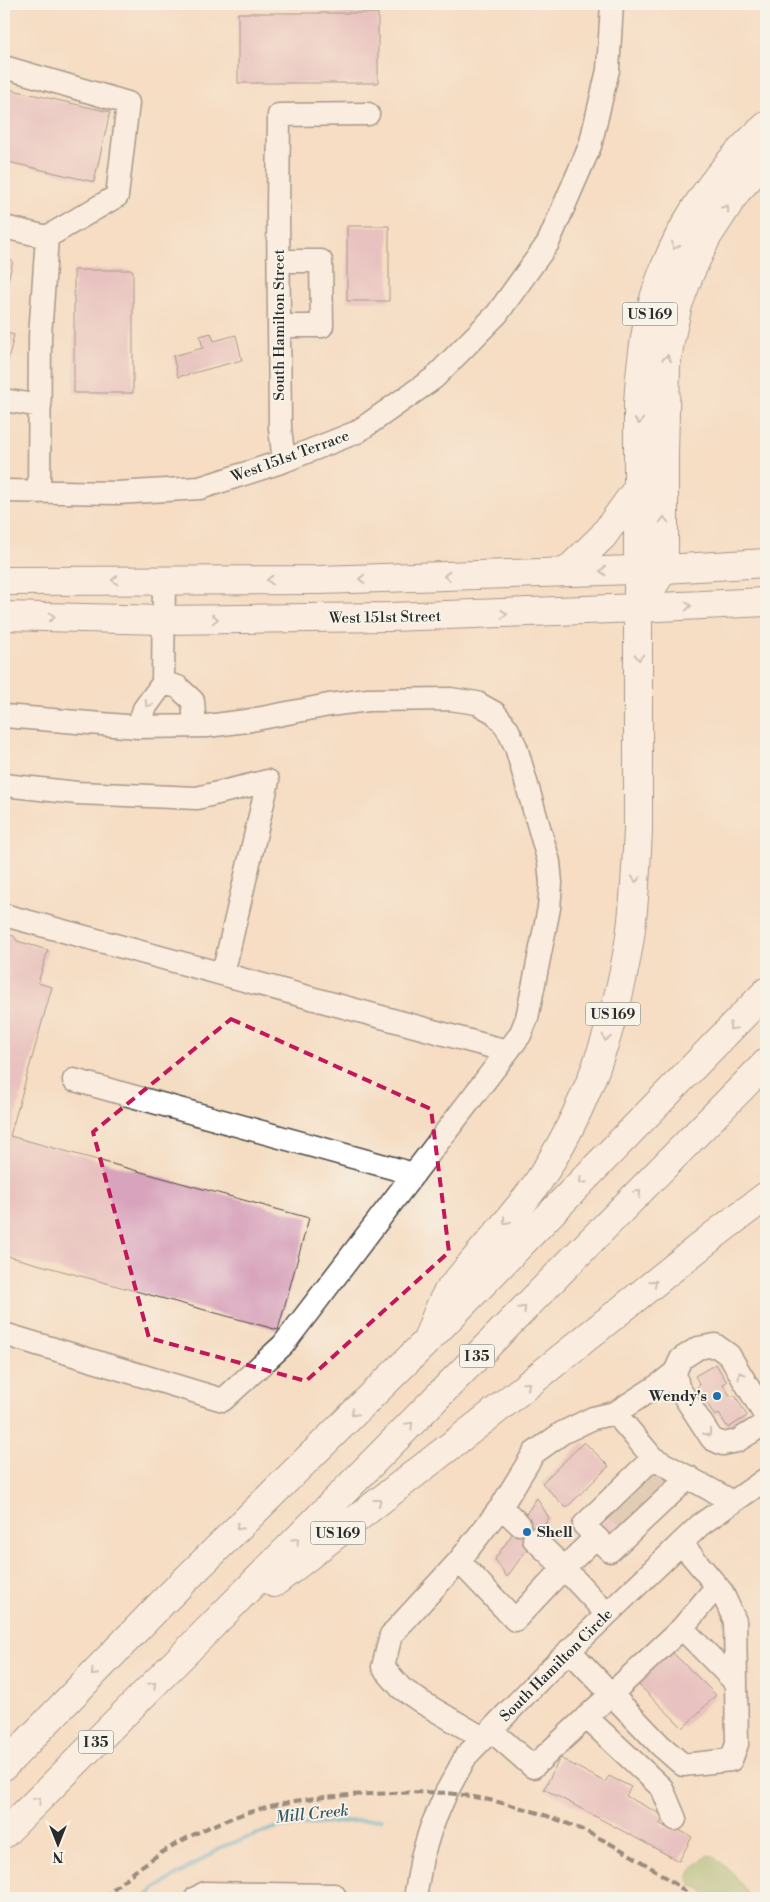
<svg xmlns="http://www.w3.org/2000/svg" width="770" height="1902" font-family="'Libre Bodoni',serif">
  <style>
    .forest { fill: #92b86e; stroke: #5e724c }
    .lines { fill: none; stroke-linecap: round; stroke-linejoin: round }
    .stream { stroke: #4babca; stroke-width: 4.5 }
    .building { fill: #d8a3bc }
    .minor-tunnel { stroke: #cdb9a5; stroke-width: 22; stroke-dasharray: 22 11; stroke-linecap: butt }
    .minor-casing { stroke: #494642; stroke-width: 25 }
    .major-casing { stroke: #494642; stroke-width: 30 }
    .highway-casing { stroke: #494642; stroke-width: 30 }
    .minor { stroke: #fff; stroke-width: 22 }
    .major { stroke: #fff; stroke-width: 28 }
    .highway { stroke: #fff; stroke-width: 28 }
    .rail { stroke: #2b2b2b; stroke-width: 4; stroke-dasharray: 8 4; stroke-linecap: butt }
    .oneway { stroke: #a0a0a0 }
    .marked { fill: none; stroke: #c2185b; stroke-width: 4; stroke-dasharray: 10 6; stroke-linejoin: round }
    .poi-dot { fill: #1f6fb2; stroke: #f7f3e8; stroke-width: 2 }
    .labels { text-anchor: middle; stroke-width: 4; stroke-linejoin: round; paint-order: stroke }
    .shield { fill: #f7f3e8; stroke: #686764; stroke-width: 1 }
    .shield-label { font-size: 14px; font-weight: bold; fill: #2b2b2b }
    .street-label { font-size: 15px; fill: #2b2b2b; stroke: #f7f3e8 }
    .poi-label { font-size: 15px; font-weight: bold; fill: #2b2b2b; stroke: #f7f3e8; text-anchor: end }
    .water-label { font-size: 16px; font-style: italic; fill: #365863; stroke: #f7f3e8 }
  </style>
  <rect width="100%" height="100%" fill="#f7f3e8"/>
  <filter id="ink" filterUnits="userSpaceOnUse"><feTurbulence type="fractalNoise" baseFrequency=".02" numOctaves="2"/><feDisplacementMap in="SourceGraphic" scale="10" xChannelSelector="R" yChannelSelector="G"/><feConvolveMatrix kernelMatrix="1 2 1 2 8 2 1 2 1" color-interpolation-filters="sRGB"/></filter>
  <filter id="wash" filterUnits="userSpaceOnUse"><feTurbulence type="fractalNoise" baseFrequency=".0096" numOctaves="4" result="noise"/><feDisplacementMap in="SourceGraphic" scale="20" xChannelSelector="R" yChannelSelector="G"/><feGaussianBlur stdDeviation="1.12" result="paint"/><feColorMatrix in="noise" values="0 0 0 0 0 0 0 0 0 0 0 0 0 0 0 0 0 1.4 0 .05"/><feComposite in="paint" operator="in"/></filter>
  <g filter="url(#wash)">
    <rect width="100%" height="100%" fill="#f5ddc3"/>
    <path class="forest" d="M708,1855L714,1856L734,1874L751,1898H711L699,1888L691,1886L688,1881C688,1871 699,1861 708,1855Z"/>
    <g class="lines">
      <path class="stream" d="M145,1898L156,1888L224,1846L278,1827L381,1819"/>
    </g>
    <g id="blocks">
      <path class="building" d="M238,13H378V83H238Z
        M4,88L110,112L94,182L4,161Z
        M347,226H389V301H347Z
        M4,258L13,261L4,296Z
        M74,270H133V393H74Z
        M4,332L14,335L6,369L4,368Z
        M211,333L214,341L236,335L242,360L178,377L173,356L203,348L200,336Z
        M4,934L14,936L17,941L48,950L38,983L52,987L10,1136L309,1218L278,1330L4,1255Z
        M716,1364L727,1382L723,1384L731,1397L735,1395L747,1416L728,1428L719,1414L715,1416L697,1387L700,1385L695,1376Z
        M584,1442L609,1466L566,1508L542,1483Z
        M655,1470L668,1482L611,1539L599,1527Z
        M537,1498L549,1518L507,1577L495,1559Z
        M670,1650L716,1695L683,1728L637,1683Z
        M560,1758L605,1782L609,1776L631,1787L626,1796L664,1816L660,1824L671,1830L673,1827L692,1837L679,1861L544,1789Z"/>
    </g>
  </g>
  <g filter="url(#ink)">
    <use href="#blocks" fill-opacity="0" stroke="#494642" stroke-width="1"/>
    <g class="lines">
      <path class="minor-tunnel" d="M646,1479L659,1492
        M630,1495L643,1507
        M615,1510L628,1522"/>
      <g class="minor-casing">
        <path id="minor" d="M4,67L128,103L117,196L47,237L4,227
          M279,261H321L322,326H279
          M4,400L40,406
          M284,461L280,428L278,212L279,115L368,114
          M4,491L117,493L200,488L284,461L357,432L434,378L497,314L548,243L590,146L608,70L612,4
          M39,492L40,336L47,237
          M163,683L178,687L193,701L195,726
          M4,716L138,727L207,726L246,721L329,705L368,700L450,699L477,703L495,713L507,728L516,747L549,862L551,883L549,908L527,1018L520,1035L283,1345L223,1400L4,1334
          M138,727L144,709L163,683L164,580
          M4,785L77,793L197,798L268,781L223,974
          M4,915L507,1051
          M74,1080L414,1174
          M615,1413L660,1384L675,1372
          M766,1417L729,1355L715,1345L698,1348L681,1359L675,1372L678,1387L712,1439L723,1444L737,1441L766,1423
          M501,1507L519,1524
          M596,1537L584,1525L653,1458
          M459,1561L515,1620L564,1568L534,1539
          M607,1614L564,1568L596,1537L610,1551L689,1477
          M682,1628L717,1586
          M569,1650L660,1745L683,1765L731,1760L737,1744L735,1621L722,1592L681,1543
          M586,1717L662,1788L675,1819
          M491,1730L533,1767L682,1628L735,1682
          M483,1738L423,1703L401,1688L383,1667L391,1635L459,1561L501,1507L534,1453L562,1433L593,1418L615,1413L653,1458L733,1502
          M196,1898L205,1893L334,1895L336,1898
          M415,1898L422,1857L431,1828L446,1793L466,1756L546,1673L700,1525L766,1479"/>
      </g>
      <g class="major-casing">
        <path id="major" d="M4,581L319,580L664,569L766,563
          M4,616L162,620L390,617L639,608L766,602"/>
      </g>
      <g class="highway-casing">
        <path id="highway" d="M566,572L603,536L639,486
          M639,608L664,569V455L666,366L671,336L678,305L690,273L707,237L737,191L766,160
          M426,1342C433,1326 438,1307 447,1293C453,1285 460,1278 466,1270C490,1241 517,1212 538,1182C584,1113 616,1025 629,943C635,906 636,868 638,830V404C640,372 643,340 651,309C670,238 711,174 766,126
          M274,1583L489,1416L713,1236L766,1196
          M4,1766L164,1601L426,1342L766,992
          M4,1834L188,1650L766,1063"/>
      </g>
      <use href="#minor" class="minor"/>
      <use href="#major" class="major"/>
      <use href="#highway" class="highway"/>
      <path class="rail" d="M104,1898C154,1849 221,1815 289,1802C317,1797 344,1795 372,1794C397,1793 422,1791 447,1793C475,1796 505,1803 532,1811C591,1829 646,1861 694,1898"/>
    </g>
    <defs><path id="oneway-chevron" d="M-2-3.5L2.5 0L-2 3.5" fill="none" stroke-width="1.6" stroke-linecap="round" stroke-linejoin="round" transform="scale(1.25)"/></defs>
    <g class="oneway">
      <use href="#oneway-chevron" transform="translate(726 208) rotate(-55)"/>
      <use href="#oneway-chevron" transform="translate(675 246) rotate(116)"/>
      <use href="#oneway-chevron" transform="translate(667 358) rotate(-81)"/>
      <use href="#oneway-chevron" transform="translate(639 421) rotate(90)"/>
      <use href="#oneway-chevron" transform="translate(664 520) rotate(-90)"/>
      <use href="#oneway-chevron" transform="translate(603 571) rotate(178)"/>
      <use href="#oneway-chevron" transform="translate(447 576) rotate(178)"/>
      <use href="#oneway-chevron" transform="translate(362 579) rotate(178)"/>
      <use href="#oneway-chevron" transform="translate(115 580) rotate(180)"/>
      <use href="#oneway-chevron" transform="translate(270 580) rotate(180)"/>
      <use href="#oneway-chevron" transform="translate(688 606) rotate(-3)"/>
      <use href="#oneway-chevron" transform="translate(504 614) rotate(-2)"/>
      <use href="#oneway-chevron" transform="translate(52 617) rotate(1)"/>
      <use href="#oneway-chevron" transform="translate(215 619) rotate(-1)"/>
      <use href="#oneway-chevron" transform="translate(639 657) rotate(90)"/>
      <use href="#oneway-chevron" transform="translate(148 704) rotate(124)"/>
      <use href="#oneway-chevron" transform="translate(636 879) rotate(93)"/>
      <use href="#oneway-chevron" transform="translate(732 1027) rotate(134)"/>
      <use href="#oneway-chevron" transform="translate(606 1038) rotate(107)"/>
      <use href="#oneway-chevron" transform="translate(582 1181) rotate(134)"/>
      <use href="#oneway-chevron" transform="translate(638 1193) rotate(-45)"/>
      <use href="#oneway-chevron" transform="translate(506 1221) rotate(129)"/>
      <use href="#oneway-chevron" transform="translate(654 1283) rotate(-39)"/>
      <use href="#oneway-chevron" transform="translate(523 1309) rotate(-46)"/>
      <use href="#oneway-chevron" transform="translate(741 1375) rotate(-121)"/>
      <use href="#oneway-chevron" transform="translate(527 1385) rotate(-39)"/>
      <use href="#oneway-chevron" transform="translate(354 1413) rotate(135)"/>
      <use href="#oneway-chevron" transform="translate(410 1425) rotate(-45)"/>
      <use href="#oneway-chevron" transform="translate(708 1433) rotate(54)"/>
      <use href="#oneway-chevron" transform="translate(378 1502) rotate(-38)"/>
      <use href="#oneway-chevron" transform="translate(239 1527) rotate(135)"/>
      <use href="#oneway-chevron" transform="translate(296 1541) rotate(-45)"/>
      <use href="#oneway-chevron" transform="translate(94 1673) rotate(134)"/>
      <use href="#oneway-chevron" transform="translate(153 1685) rotate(-45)"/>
      <use href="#oneway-chevron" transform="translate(38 1800) rotate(-45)"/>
    </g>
  </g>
  <path d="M0 0H770V1902H0ZM231,1019L431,1109L449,1252L306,1381L149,1338L93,1132Z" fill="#f5ddc3" fill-opacity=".55" fill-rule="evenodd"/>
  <path class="marked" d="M231,1019L431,1109L449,1252L306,1381L149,1338L93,1132Z"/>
  <g class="poi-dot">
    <circle cx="717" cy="1396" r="5"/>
    <circle cx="527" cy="1532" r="5"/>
  </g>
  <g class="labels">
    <g class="shield">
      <rect x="622.5" y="302.5" width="55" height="23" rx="4"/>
      <rect x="585.5" y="1002.5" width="55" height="23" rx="4"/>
      <rect x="459.5" y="1344.5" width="35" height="23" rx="4"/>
      <rect x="310.5" y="1521.5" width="55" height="23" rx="4"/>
      <rect x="78.5" y="1730.5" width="35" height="23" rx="4"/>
    </g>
    <g class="shield-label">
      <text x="650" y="319">US 169</text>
      <text x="613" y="1019">US 169</text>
      <text x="477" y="1361">I 35</text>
      <text x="338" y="1538">US 169</text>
      <text x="96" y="1747">I 35</text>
    </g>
    <g class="street-label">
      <text transform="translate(279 325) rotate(-90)" y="5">South Hamilton Street</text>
      <text transform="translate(290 456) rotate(-20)" y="5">West 151st Terrace</text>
      <text transform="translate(385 617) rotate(-1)" y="5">West 151st Street</text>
      <text transform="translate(556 1665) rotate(-45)" y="5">South Hamilton Circle</text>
    </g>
    <g class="poi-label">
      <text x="707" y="1401">Wendy's</text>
      <text x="537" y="1537" text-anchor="start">Shell</text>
    </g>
    <g class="water-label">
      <text transform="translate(312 1813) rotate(-6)" y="6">Mill Creek</text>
    </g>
  </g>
  <rect width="770" height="1902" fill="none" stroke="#f7f3e8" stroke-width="20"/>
  <g transform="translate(58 1844) rotate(180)" stroke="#f7f3e8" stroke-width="4" paint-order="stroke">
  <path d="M0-4L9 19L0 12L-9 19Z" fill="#2b2b2b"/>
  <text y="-8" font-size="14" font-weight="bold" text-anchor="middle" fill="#2b2b2b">N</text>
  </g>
</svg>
